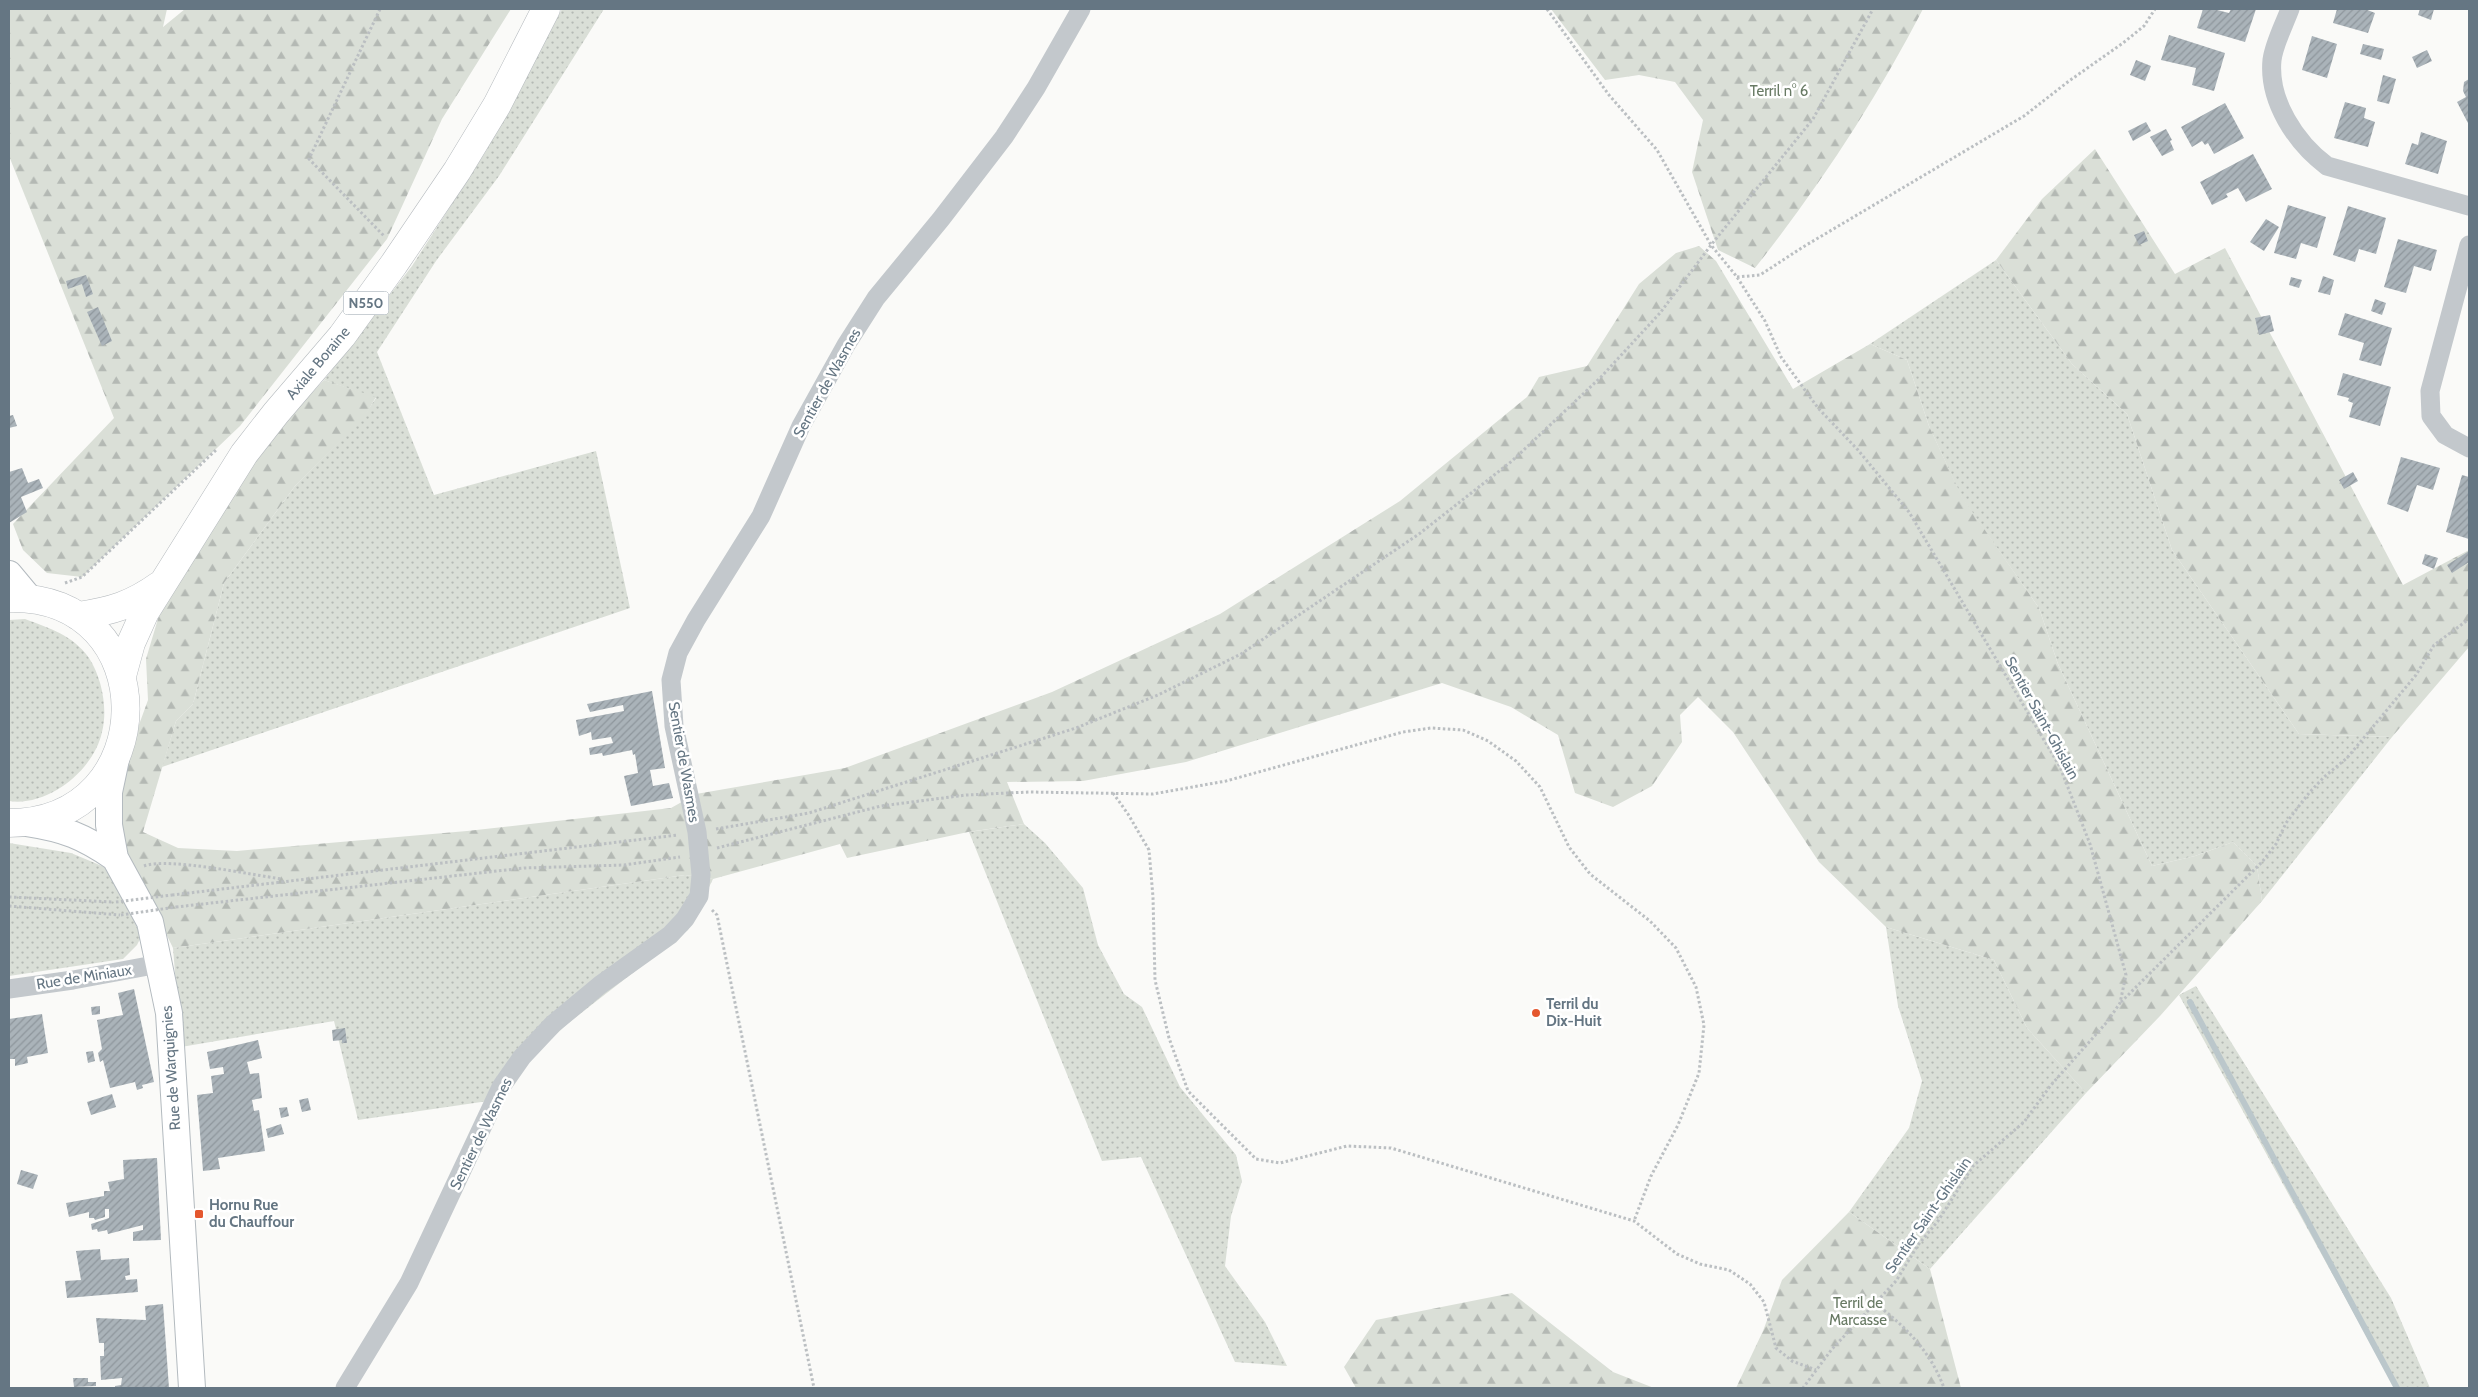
<svg xmlns="http://www.w3.org/2000/svg" width="2478" height="1397" font-family="Cabin,sans-serif">
  <style>
    .grass { fill: url(#grass-dots) }
    .forest { fill: url(#forest-firs) }
    .lines { fill: none; stroke-linecap: round; stroke-linejoin: round }
    .stream { stroke: #bbc7cb; stroke-width: 6 }
    .building { fill: url(#building-hatch) }
    .secondary-casing { stroke: #b3babf; stroke-width: 28 }
    .primary-casing { stroke: #b5babe; stroke-width: 29 }
    .path { stroke: #bbbfc2; stroke-width: 3; stroke-dasharray: 2.5 2.5; stroke-linecap: butt }
    .street { stroke: #c3c8cc; stroke-width: 19 }
    .secondary { stroke: #fff; stroke-width: 26 }
    .primary { stroke: #fff; stroke-width: 28 }
    .path-bridge { stroke: #bbbfc2; stroke-width: 3; stroke-dasharray: 2.5 2.5; stroke-linecap: butt }
    .poi-dot { fill: #e4572e; stroke: #fff; stroke-width: 2 }
    .labels { text-anchor: middle; stroke-width: 5; stroke-linejoin: round; paint-order: stroke }
    .shield { fill: #fff; stroke: #939fa8; stroke-width: 1 }
    .shield-label { font-size: 14px; font-weight: bold; fill: #657683 }
    .park-label { font-size: 15px; fill: #687a64; stroke: #fff }
    .street-label { font-size: 15px; fill: #657683; stroke: #fff }
    .poi-label { font-size: 15px; font-weight: bold; fill: #657683; stroke: #fff; text-anchor: start }
  </style>
  <defs>
    <pattern id="grass-dots" width="8" height="8" patternUnits="userSpaceOnUse" patternTransform="scale(1.25)"><rect width="8" height="8" fill="#dadfd7"/><path d="M2 2h.1M6 6h.1" fill="none" stroke="#b4b9b4" stroke-width="1.8" stroke-linecap="round"/></pattern>
    <pattern id="forest-firs" width="22" height="20" patternUnits="userSpaceOnUse" patternTransform="scale(1.25)"><rect width="22" height="20" fill="#dadfd7"/><path d="M5 1l3.5 6h-7zM16 11l3.5 6h-7z" fill="#b4b9b4"/></pattern>
    <pattern id="building-hatch" width="6" height="6" patternUnits="userSpaceOnUse" patternTransform="scale(1.25)"><rect width="6" height="6" fill="#aab3b9"/><path d="M-1 1l2-2M0 6l6-6M5 7l2-2" fill="none" stroke="#8e969c"/></pattern>
  </defs>
  <rect width="100%" height="100%" fill="#fafaf8"/>
  <path class="grass" d="M562,9H604L499,176L436,261L377,352L434,495L596,451L630,608L162,767L176,721L193,704L224,583L295,486L364,416L376,398L324,380L412,266L486,151Z
    M1996,260L2072,364L2127,414L2172,550L2299,734L2392,737L2262,901L2257,866L2233,842L2195,856L2152,866L2058,664L2039,608L1962,498L1929,426L1907,360L1870,344Z
    M25,619C49,628 73,635 89,658C102,678 108,709 102,732C94,770 48,807 9,801V620Z
    M1024,824L1045,843L1083,888L1098,945L1124,994L1142,1007L1180,1087L1236,1155L1242,1181L1231,1216L1225,1266L1265,1322L1287,1366L1235,1362L1141,1157L1102,1161L969,832Z
    M9,843L71,853L114,871L141,937L137,945L123,959L9,976Z
    M685,875L713,879L688,930L567,1024L527,1062L495,1100L358,1120L334,1021L181,1047L173,948Z
    M1886,927L1994,960L2027,1028L2086,1093L1930,1269L1849,1212L1909,1128L1922,1081L1898,1006Z
    M2196,986L2391,1298L2430,1388H2395L2179,995Z"/>
  <path class="forest" d="M9,9H167L163,27L185,9H511L442,119L387,239L240,426L82,577L47,573L23,550L13,524L114,418L9,156Z
    M1551,9H1923C1876,100 1819,187 1755,268L1718,250L1692,172L1703,120L1675,82L1639,75L1605,80Z
    M2095,149L2175,274L2225,248L2403,585L2469,550V647L2392,737L2299,734L2172,550L2127,414L2072,364L1996,260L2042,199Z
    M1699,246L1716,261L1793,389L1870,344L1907,360L1929,426L1962,497L2039,608L2058,664L2152,866L2195,856L2233,842L2257,866L2262,901L2160,1016L2086,1093L2027,1028L1994,960L1886,927L1819,862L1733,732L1698,697L1680,715L1682,742L1652,786L1613,807L1575,793L1558,735L1511,707L1442,683L1186,762L1083,781L1007,782L1024,824L968,832L847,858L840,844L713,879L685,875L173,948L120,839L121,789L132,744L148,700L146,659L160,612L269,439L324,380L376,397L365,416L295,486L224,583L193,704L176,721L143,832L178,848L237,851L467,831L671,808L696,794L845,768L1052,692L1220,614L1400,501L1527,397L1539,377L1587,366L1639,284L1676,253Z
    M1849,1212L1930,1269L1961,1388H1736L1763,1331L1782,1280Z
    M1512,1293L1613,1372L1654,1388H1356L1344,1367L1376,1320Z"/>
  <g class="lines">
    <path class="stream" d="M2190,1002L2397,1388"/>
  </g>
  <path class="building" d="M2203,9H2213L2229,13L2231,9H2256L2245,42L2197,28Z
    M2337,9H2365L2375,13L2368,33L2333,23Z
    M2420,9H2434L2431,20L2418,15Z
    M2169,35L2225,53L2214,91L2192,85L2196,68L2161,60Z
    M2312,36L2337,44L2327,78L2302,70Z
    M2363,44L2384,49L2381,60L2360,54Z
    M2427,50L2432,61L2417,68L2412,57Z
    M2136,60L2151,66L2145,81L2130,75Z
    M2383,75L2396,79L2389,104L2377,101Z
    M2469,79V125L2457,102L2466,97L2463,91L2464,82Z
    M2345,102L2366,108L2364,118L2375,122L2368,147L2334,138Z
    M2225,103L2244,138L2214,154L2208,143L2205,145L2202,141L2192,147L2181,127Z
    M2146,122L2151,131L2133,141L2128,131Z
    M2166,129L2172,140L2170,141L2174,150L2162,156L2150,137Z
    M2421,132L2447,141L2438,174L2405,164L2412,143L2418,145Z
    M2253,154L2272,189L2246,202L2238,188L2226,194L2228,197L2212,205L2200,182Z
    M2288,205L2326,217L2317,248L2301,243L2296,259L2274,253Z
    M2348,206L2386,218L2376,254L2359,249L2355,262L2333,255Z
    M2266,219L2279,227L2264,251L2250,242Z
    M2144,231L2148,241L2139,245L2134,235Z
    M2398,239L2437,250L2431,271L2414,266L2406,293L2384,287Z
    M86,275L93,294L86,297L82,284L68,289L66,281Z
    M2323,276L2334,280L2330,295L2318,292Z
    M2291,277L2302,280L2299,288L2289,285Z
    M2375,299L2386,303L2382,315L2371,311Z
    M98,307L112,341L102,346L87,312Z
    M2345,313L2392,328L2381,366L2359,360L2364,343L2338,335Z
    M2270,315L2274,331L2259,335L2255,318Z
    M2343,373L2391,387L2380,426L2349,417L2353,403L2348,401L2349,398L2337,395Z
    M13,415L17,426L9,428V416Z
    M2401,457L2440,468L2433,490L2417,485L2408,512L2387,504Z
    M22,468L28,483L39,479L43,488L21,497L27,512L9,523V472Z
    M2353,472L2358,481L2344,489L2339,480Z
    M2462,475L2469,477V539L2446,532Z
    M2469,551V562L2452,573L2447,565Z
    M2425,554L2438,558L2434,569L2422,564Z
    M652,691L665,768L650,770L653,786L669,783L673,798L631,806L624,776L638,773L635,754L633,755L632,750L603,756L602,753L590,755L589,748L613,743L611,737L592,740L591,732L579,736L576,720L624,711L623,705L590,712L587,704Z
    M134,989L154,1082L142,1085L143,1088L137,1090L135,1082L110,1088L103,1060L100,1062L98,1053L102,1049L97,1020L123,1015L118,993Z
    M100,1006V1014L92,1015L91,1007Z
    M42,1014L48,1053L27,1057L28,1063L15,1066V1059H9V1019Z
    M345,1028L347,1043H342V1040L333,1041L332,1030Z
    M258,1040L262,1058L247,1062L250,1074L259,1073L262,1098L252,1100L254,1111L259,1110L265,1151L218,1158L220,1169L203,1171L197,1095L213,1093L211,1076L224,1074L223,1067L210,1069L207,1052Z
    M93,1051L95,1061L88,1063L86,1052Z
    M112,1094L116,1107L91,1115L87,1102Z
    M308,1098L311,1110L302,1112L299,1100Z
    M287,1107L289,1116L281,1118L279,1108Z
    M281,1124L284,1134L268,1138L266,1129Z
    M157,1158L161,1240L133,1241V1232L143,1230V1225L108,1234L107,1230L98,1232L97,1229L92,1230L91,1224L109,1218V1209H105V1217L95,1220L94,1218H89V1212L69,1217L66,1203L104,1196V1191H110L108,1182L124,1179L123,1160Z
    M21,1170L38,1175L33,1189L17,1184Z
    M100,1249L101,1260L129,1258L130,1275L125,1276L126,1280L137,1279L138,1292L67,1298L65,1281L81,1280L76,1251Z
    M163,1304L169,1388H115V1386L121,1385L122,1378L101,1380L100,1356H104V1343H99L96,1318L146,1320L145,1306Z
    M73,1378H88V1382H96V1386L74,1387Z"/>
  <g class="lines">
    <g class="secondary-casing">
      <path id="secondary" d="M9,574L29,598
        M116,759L109,792V825L115,858L150,922L169,1013L192,1388
        M26,823C65,829 83,836 115,858"/>
    </g>
    <g class="primary-casing">
      <path id="primary" d="M9,598C165,594 164,823 9,823
        M78,616C112,611 132,605 160,585
        M122,676L131,643L145,612L244,454L276,413L342,336L394,264L457,171L497,105L546,9"/>
    </g>
    <path class="path" d="M380,9L309,159L385,237
      M1547,9L1609,95L1657,150L1711,245L1737,277L1765,321L1781,357L1818,408L1858,450L1909,512L1944,571L2060,767L2090,844L2126,975L2120,1003L2107,1022L2051,1085L2024,1122L1973,1166L1938,1221L1918,1245L1896,1281L1832,1349L1803,1388
      M1737,277L1760,275L1803,247L2024,116L2069,81L2123,43L2144,26L2155,9
      M65,583L82,577L217,449
      M1113,793L1128,814L1149,850L1153,897L1155,980L1169,1038L1188,1091L1256,1159L1280,1163L1347,1146L1391,1148L1634,1221L1677,1254L1700,1264L1729,1270L1750,1284L1764,1302L1776,1348L1792,1361L1816,1370
      M716,829L809,813L1076,728L1158,695L1241,654L1419,534L1512,461L1601,377L1660,313L1711,245L1813,119L1873,9
      M717,848L881,806L966,795L1029,792L1153,794L1226,781L1403,732L1431,728L1463,730L1488,741L1516,761L1540,787L1569,847L1590,874L1650,921L1676,948L1696,987L1704,1025L1699,1073L1678,1125L1651,1176L1634,1221
      M144,866C168,857 252,875 282,879
      M172,895L678,835
      M9,897L113,902
      M9,906L120,915
      M176,907L524,868L624,865L680,857
      M712,910L717,915L814,1388
      M2121,1002L2262,862L2276,844L2286,823L2309,793L2324,777L2347,758L2416,675L2434,645L2469,619
      M1876,1304C1906,1327 1931,1352 1944,1388"/>
    <path class="street" d="M2290,9C2284,25 2274,44 2272,60C2268,101 2296,143 2327,166L2469,206
      M2469,245L2430,391L2431,416L2445,435L2469,448
      M9,989L73,980L159,964
      M345,1388L409,1283L501,1087L522,1057L553,1024L600,985L670,935L685,919L699,896L701,875L697,832L674,726L671,680L678,653L696,620L761,516L801,426L846,345L876,298L941,219L1004,137L1036,88L1081,9"/>
    <use href="#secondary" class="secondary"/>
    <use href="#primary" class="primary"/>
    <path class="path-bridge" d="M116,902L172,895
      M121,915L176,907"/>
  </g>
  <g class="poi-dot">
    <circle cx="1536" cy="1013" r="5"/>
    <rect x="194" y="1209" width="10" height="10" rx="2.5"/>
  </g>
  <g class="labels">
    <rect class="shield" x="343.5" y="291.5" width="45" height="23" rx="4"/>
    <g class="shield-label">
      <text x="366" y="308">N550</text>
    </g>
    <g class="park-label">
      <text x="1779" y="96">Terril n° 6</text>
      <text x="1858" y="1308">Terril de<tspan x="1858" dy="17">Marcasse</tspan></text>
    </g>
    <g class="street-label">
      <text transform="translate(318 363) rotate(-50)" y="5">Axiale Boraine</text>
      <text transform="translate(827 383) rotate(-61)" y="5">Sentier de Wasmes</text>
      <text transform="translate(2042 718) rotate(61)" y="5">Sentier Saint-Ghislain</text>
      <text transform="translate(684 762) rotate(80)" y="5">Sentier de Wasmes</text>
      <text transform="translate(84 977) rotate(-9)" y="5">Rue de Miniaux</text>
      <text transform="translate(171 1068) rotate(-94)" y="5">Rue de Warquignies</text>
      <text transform="translate(481 1134) rotate(-64)" y="5">Sentier de Wasmes</text>
      <text transform="translate(1928 1215) rotate(-55)" y="5">Sentier Saint-Ghislain</text>
    </g>
    <g class="poi-label">
      <text x="1546" y="1009">Terril du<tspan x="1546" dy="17">Dix-Huit</tspan></text>
      <text x="209" y="1210">Hornu Rue<tspan x="209" dy="17">du Chauffour</tspan></text>
    </g>
  </g>
  <rect width="2478" height="1397" fill="none" stroke="#657683" stroke-width="20"/>
</svg>
